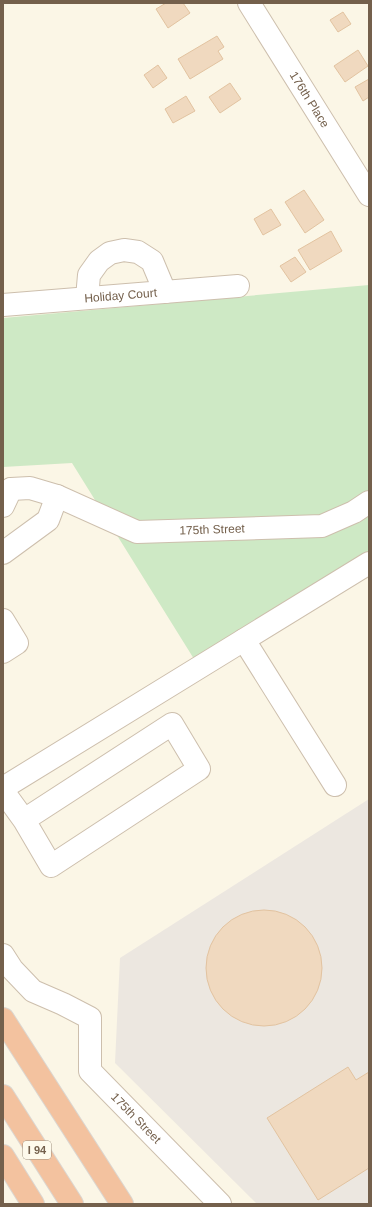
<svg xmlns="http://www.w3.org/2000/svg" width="372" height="1207" font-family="Helvetica,sans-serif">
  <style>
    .industrial { fill: #ece7e0 }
    .green { fill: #cee9c5 }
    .building { fill: #f0d9bf; stroke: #e2c3a0 }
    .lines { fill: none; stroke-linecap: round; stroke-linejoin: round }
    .minor-casing { stroke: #cdbfad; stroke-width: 24 }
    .highway-casing { stroke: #dbd6d0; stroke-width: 24 }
    .minor { stroke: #fff; stroke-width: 22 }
    .highway { stroke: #f3c29f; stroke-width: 22 }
    .labels { text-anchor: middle; stroke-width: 3; stroke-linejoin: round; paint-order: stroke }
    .shield { fill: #fefaec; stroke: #9d8e7c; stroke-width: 1 }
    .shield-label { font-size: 11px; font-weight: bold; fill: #74604c }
    .street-label { font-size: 12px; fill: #74604c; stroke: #fefaec }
  </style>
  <rect width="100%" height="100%" fill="#fbf6e6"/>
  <path class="industrial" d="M369,799V1204H257L115,1063L120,958Z"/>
  <path class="green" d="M369,285V562L199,667L72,463L3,467V318Z"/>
  <path class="building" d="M166,3H183L190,13L168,28L156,9Z
    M343,12L351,24L338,32L330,20Z
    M217,36L224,47L218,51L223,59L190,79L178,59Z
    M358,50L368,66L345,82L334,66Z
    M158,65L167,78L153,88L144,75Z
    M369,79V97L363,101L355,87Z
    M230,83L241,99L220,113L209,97Z
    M186,96L195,111L173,123L165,109Z
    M304,190L324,220L305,233L285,202Z
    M271,209L281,225L263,235L254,219Z
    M331,231L342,251L310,270L298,250Z
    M295,257L306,272L291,282L280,266Z
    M206 968a58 58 0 1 1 116 0a58 58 0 1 1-116 0Z
    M348,1067L356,1080L369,1072V1168L318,1200L267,1118Z"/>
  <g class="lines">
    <g class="minor-casing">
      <g id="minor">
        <path id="s1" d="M249,3L369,195"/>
        <path d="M87,298L89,275L99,261L110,253L124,250L138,252L152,261L165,292"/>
        <path id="s2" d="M3,305L238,286"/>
        <path id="s3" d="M11,489L30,488L57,496L137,532L322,526L354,512L369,502"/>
        <path d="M3,506L11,489"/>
        <path d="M3,553L48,520L57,496"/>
        <path d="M3,620L17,643L3,652"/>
        <path d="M244,640L335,785"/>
        <path d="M3,788L369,563"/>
        <path d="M3,791L24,820L51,866L199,769L172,724L24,820"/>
        <path id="s4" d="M3,955L12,969L33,991L63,1004L90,1018V1071L220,1204"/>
      </g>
    </g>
    <g class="highway-casing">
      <path id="highway" d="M3,1019L122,1204
        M3,1096L72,1204
        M3,1156L33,1204"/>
    </g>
    <use href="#minor" class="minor"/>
    <use href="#highway" class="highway"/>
  </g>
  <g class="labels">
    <rect class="shield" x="23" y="1141" width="28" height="18" rx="3"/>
    <g class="shield-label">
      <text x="37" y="1154">I 94</text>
    </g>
    <g class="street-label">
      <text dy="4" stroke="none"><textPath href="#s1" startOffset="114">176th Place</textPath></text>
      <text dy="4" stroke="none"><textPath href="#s2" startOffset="118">Holiday Court</textPath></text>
      <text dy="4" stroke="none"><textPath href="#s3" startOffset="210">175th Street</textPath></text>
      <text dy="4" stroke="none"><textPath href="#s4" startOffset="229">175th Street</textPath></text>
    </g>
  </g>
  <rect width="372" height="1207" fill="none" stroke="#74604c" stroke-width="8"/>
</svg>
